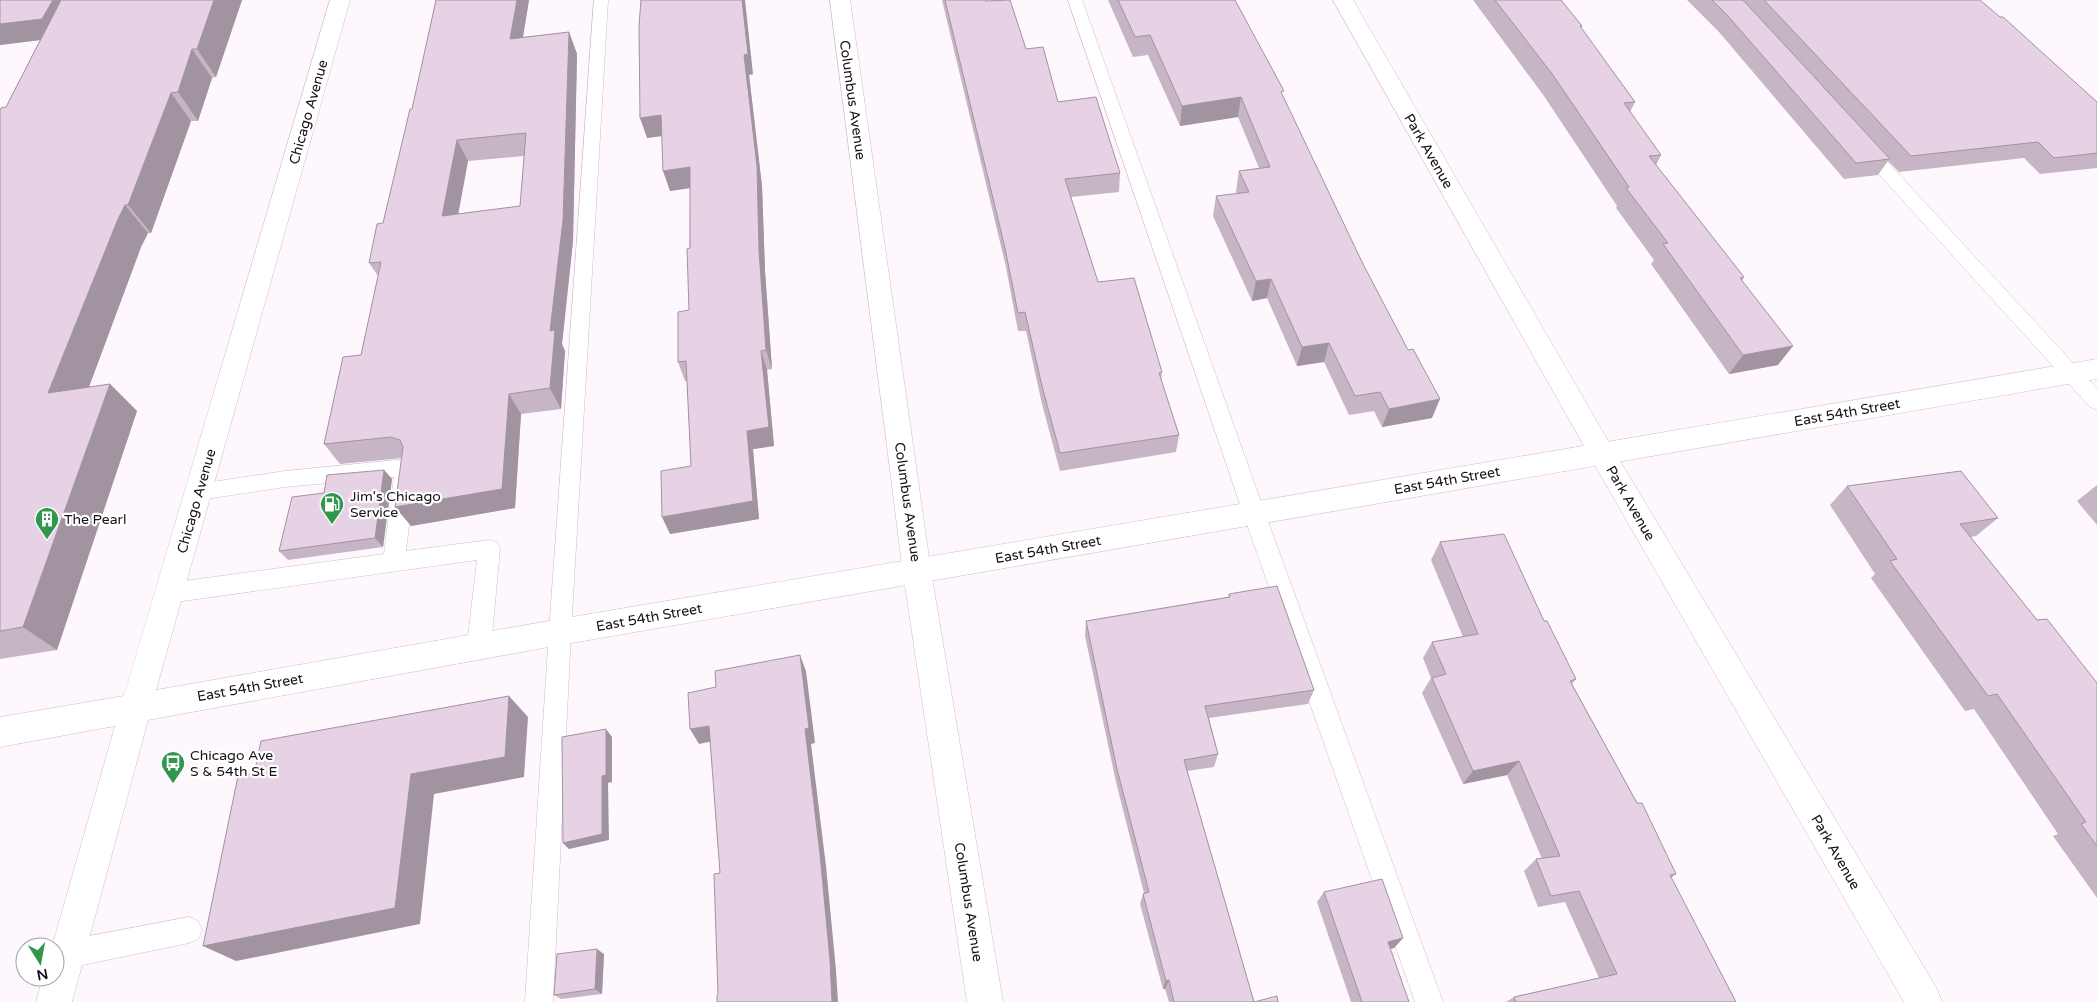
<svg xmlns="http://www.w3.org/2000/svg" width="2097" height="1002" font-family="'Varela Round',sans-serif">
  <style>
    .lines { fill: none; stroke-linecap: round; stroke-linejoin: round }
    .lane-casing { stroke: #cebbcc; stroke-width: 1 }
    .street-casing { stroke: #cebbcc; stroke-width: 1 }
    .secondary-casing { stroke: #cebbcc; stroke-width: 1 }
    .lane { fill: #fff; fill-rule: evenodd }
    .street { fill: #fff; fill-rule: evenodd }
    .secondary { fill: #fff; fill-rule: evenodd }
    .wall { fill: #c6b5c4; fill-rule: evenodd }
    .shaded-wall { fill: #a193a0 }
    .building { fill: #e6d2e4; stroke: #a193a0; fill-rule: evenodd }
    .labels { text-anchor: middle; stroke-width: 4.5; stroke-linejoin: round; paint-order: stroke }
    .street-label { font-size: 14px; fill: #171016; stroke: #fff }
    .poi-label { font-size: 14px; fill: #171016; stroke: #fff; text-anchor: start }
  </style>
  <rect width="100%" height="100%" fill="#fff7fe"/>
  <g class="lines">
    <g class="lane-casing">
      <path id="lane" d="M594,0H608L571,632L553,1002H525L549,632Z
        M1068,0H1082L1265,513L1443,1002H1415L1243,513Z
        M1863,141L1869,142L2097,389V410L2090,407L1857,150L1855,146L1857,142Z
        M406,459L413,461L416,467L406,551L489,540L497,542L500,549L491,646L487,653L479,656L471,653L467,646L477,560L169,603L161,600L158,593L161,586L169,583L384,554L394,477L285,487L199,500L192,497L188,491L192,485L285,471Z
        M189,917L198,921L202,930L198,939L189,943L68,968L58,964L55,955L58,944L68,940Z"/>
    </g>
    <g class="street-casing">
      <path id="street" d="M830,0H850L931,572L1003,1002H967L903,572Z
        M1333,0H1353L1611,446L1937,989L1942,1002H1904L1593,462Z"/>
    </g>
    <g class="secondary-casing">
      <path id="secondary" d="M330,0H350L156,690L560,619L2097,359V379L560,645L148,720L72,1002H36L43,977H55V947H52L115,726L0,747V717L124,696Z"/>
    </g>
    <use href="#lane" class="lane"/>
    <use href="#street" class="street"/>
    <use href="#secondary" class="secondary"/>
  </g>
  <path class="wall" d="M0,0H242L216,77L212,78L198,121H191L151,233H148L141,247L89,387L110,384L137,411L57,650L0,659V110L6,107L40,40L0,45Z
    M436,0H529L523,37L569,32L577,54L573,241L562,344L565,351L561,409L521,414L515,508L411,526L402,458L340,464L324,444L361,355L378,276L369,263L383,223L412,109ZM524,156L520,206L458,214L468,161Z
    M942,0H986L1026,49L1058,102L1120,173L1119,192L1071,197L1098,282L1162,372L1161,380L1179,435L1176,452L1060,471L1042,404L1026,331H1018L1006,267Z
    M1108,0H1235L1283,96L1432,418L1382,427L1374,411L1349,415L1324,362L1297,366L1267,298L1252,301L1213,216L1216,196L1237,194L1236,191L1239,171L1259,168L1238,117L1180,126L1148,55L1133,57Z
    M1473,0H1561L1582,26L1581,28L1635,102L1630,112L1661,155L1656,165L1744,277L1742,281L1778,365L1729,374L1651,264L1654,260L1616,208L1617,206L1544,96Z
    M1687,0H1980L2097,102V168L2040,174L2024,158L1899,172L1888,161L1878,175L1844,179L1719,32Z
    M639,26L753,74L749,75L762,186L765,271L772,369L767,370L774,446L753,449L759,519L670,534L691,466L687,381H685L678,362L689,310L690,188L670,191L662,136L647,138Z
    M384,470L392,479L383,547L288,560L279,551Z
    M2097,485V525L2077,501Z
    M1847,486L1998,518L1976,536L1971,537L2037,620L2097,683V898L2053,836L2058,834L1974,709L1965,711L1871,578L1875,574L1830,505Z
    M1440,542L1544,621L1576,679L1572,684L1676,874L1671,878L1736,1002H1506L1514,997L1599,978L1565,902L1538,907L1524,871L1536,859H1542L1507,775L1463,784L1422,693L1431,678L1423,658L1432,642L1463,637L1431,560Z
    M1229,594L1314,690L1308,704L1209,718L1218,754L1214,767L1187,771L1254,1002H1278H1169L1165,989H1163L1140,904L1143,894L1144,893L1116,782L1085,636L1086,621L1228,597Z
    M1324,892L1403,938L1394,948L1390,949L1409,1002H1351L1317,902Z
    M604,954L602,994L561,999L554,995Z"/>
  <path class="shaded-wall" d="M53,0H78L57,38L0,45V24Z
    M214,0H242L216,77L197,49Z
    M517,0H529L519,61L510,39Z
    M742,0H745L753,74L749,75L762,186L765,271L772,369L766,350L744,55Z
    M569,32L577,54L573,241L562,344L565,351L561,409L550,388V331Z
    M192,49L212,78L198,121L178,92Z
    M171,93L191,121L151,233L128,205Z
    M1241,97L1238,117L1180,126L1182,106Z
    M661,115L668,135L647,138L640,118Z
    M457,140L468,161L454,237L442,216Z
    M690,167L697,187L670,191L663,171Z
    M125,205L148,233L141,247L77,419L48,393L118,219Z
    M1271,279L1267,298L1252,301L1256,281Z
    M1329,343L1324,362L1297,366L1302,347Z
    M1793,346L1778,365L1729,374L1743,355Z
    M761,351L767,370L774,446L753,449L759,519L670,534L662,517L747,431Z
    M110,384L137,411L57,650L23,627Z
    M509,394L521,414L515,508L411,526L395,507Z
    M1440,399L1432,418L1382,427L1389,409Z
    M384,470L392,479L383,547L375,538Z
    M800,655L806,671L815,743L811,744L826,866L836,970L838,1002H832L805,729Z
    M509,696L528,717L524,777L434,794L420,924L236,961L203,946L411,774Z
    M709,726L718,740L699,744L690,729Z
    M606,729L612,737V782L608,783L609,840L569,849L563,843Z
    M1519,761L1507,775L1463,784L1473,771Z
    M1403,938L1394,948L1379,951L1388,942Z
    M597,949L604,954L602,994L595,989Z
    M1169,980L1165,989H1163L1166,981Z"/>
  <path class="building" d="M0,0H53L42,19L0,24Z
    M61,0H214L197,49H192L178,92L171,93L128,205H125L118,219L48,393L110,384L23,627L0,631V110L1,108L6,107Z
    M436,0H517L510,39L569,32L563,220L550,331L555,330L550,388L509,394L502,489L395,507L403,447L400,440L391,437L324,444L343,357L361,355L381,262L369,263L377,224L383,223L410,109H412ZM526,133L520,206L442,216L457,140Z
    M641,0H742L748,54L744,55L757,166L759,251L766,350L761,351L769,427L747,431L753,501L662,517L661,471L691,466L686,361L678,362V312L689,310L687,249L690,248V167L663,171L661,115L640,118L639,26Z
    M945,0H986V1L1010,0L1026,49L1043,47L1058,102L1096,97L1120,173L1065,179L1098,282L1134,278L1162,372L1159,373L1179,435L1060,453L1042,386L1025,312L1018,313L1005,248Z
    M1118,0H1235L1284,91L1281,92L1363,264L1408,350L1413,349L1440,399L1389,409L1380,392L1355,396L1329,343L1302,347L1271,279L1256,281L1216,196L1249,192L1239,171L1270,167L1241,97L1182,106L1150,35L1135,37Z
    M1495,0H1561L1582,26H1580L1635,102L1624,103L1661,155L1649,156L1744,277L1740,278L1793,346L1743,355L1663,244L1668,243L1626,188L1629,187L1553,75Z
    M1712,0H1743L1890,159L1856,163L1728,16Z
    M1764,0H1980L2000,17H2003L2097,102V153L2054,158L2038,142L1911,156Z
    M384,470L375,538L279,551L292,497L324,493L327,475Z
    M1961,471L1998,518L1960,524L2037,620L2047,619L2097,683V846L2081,824L2086,822L1997,694L1988,696L1890,561L1897,559L1847,486Z
    M1504,534L1544,621H1547L1576,679L1570,681L1637,803H1642L1676,874L1670,875L1736,1002H1516L1514,997L1617,974L1579,891L1551,896L1536,859L1560,856L1519,761L1473,771L1432,678L1446,674L1432,642L1478,634L1440,542Z
    M1277,586L1314,690L1205,706L1218,754L1184,760L1254,1002L1277,996L1278,1002H1174L1169,980L1166,981L1143,894L1149,892L1117,769L1086,621L1230,597L1229,594Z
    M800,655L809,728L805,729L820,854L830,960L832,1002H717V995L718,994L714,874L720,873L709,726L690,729L688,693L716,687L715,671Z
    M509,696L505,757L411,774L395,908L203,946L238,776L254,774L261,741Z
    M606,729V775L602,776V834L563,843L562,737Z
    M1382,879L1403,938L1388,942L1409,1002H1362L1324,892Z
    M597,949L595,989L554,995L557,954Z"/>
  <defs>
    <g id="fuel-pin" transform="scale(1.25)"><path d="M0 17L-7.5 6A9.5 9.5 0 1 1 7.5 6Z" fill="#31974d" stroke="#fff"/><path d="M-5.5-6h7V0h2V4h1.3V-2.5L3-4.5l.8-.8L6-3V5H2.5V1h-1V6h-7ZM-4.2-4.7v3.2H.2V-4.7Z" fill="#fff"/></g>
    <g id="building-pin" transform="scale(1.25)"><path d="M0 17L-7.5 6A9.5 9.5 0 1 1 7.5 6Z" fill="#31974d" stroke="#fff"/><path d="M-4-6H4V6H1V3H-1V6H-4ZM-2.5-4.3h1.7v1.8h-1.7ZM.8-4.3h1.7v1.8H.8ZM-2.5-1h1.7V.8h-1.7ZM.8-1h1.7V.8H.8Z" fill="#fff"/></g>
    <g id="bus-pin" transform="scale(1.25)"><path d="M0 17L-7.5 6A9.5 9.5 0 1 1 7.5 6Z" fill="#31974d" stroke="#fff"/><path d="M-5-6H5V4H4V6H2V4H-2V6H-4V4H-5ZM-3.5-4V0h7V-4ZM-3.5 1.2v1.5H-2V1.2ZM2 1.2v1.5H3.5V1.2Z" fill="#fff"/></g>
  </defs>
  <g fill-rule="evenodd">
    <use href="#fuel-pin" x="332" y="504"/>
    <use href="#building-pin" x="47" y="519"/>
    <use href="#bus-pin" x="173" y="763"/>
  </g>
  <g class="labels">
    <g class="street-label">
      <text transform="translate(853 100) rotate(82)" y="5">Columbus Avenue</text>
      <text transform="translate(308 112) rotate(-74)" y="5">Chicago Avenue</text>
      <text transform="translate(1429 151) rotate(60)" y="5">Park Avenue</text>
      <text transform="translate(1847 412) rotate(-10)" y="5">East 54th Street</text>
      <text transform="translate(1447 480) rotate(-10)" y="5">East 54th Street</text>
      <text transform="translate(196 501) rotate(-74)" y="5">Chicago Avenue</text>
      <text transform="translate(908 502) rotate(82)" y="5">Columbus Avenue</text>
      <text transform="translate(1631 503) rotate(60)" y="5">Park Avenue</text>
      <text transform="translate(1048 549) rotate(-10)" y="5">East 54th Street</text>
      <text transform="translate(649 617) rotate(-10)" y="5">East 54th Street</text>
      <text transform="translate(250 687) rotate(-10)" y="5">East 54th Street</text>
      <text transform="translate(1836 852) rotate(60)" y="5">Park Avenue</text>
      <text transform="translate(969 902) rotate(81)" y="5">Columbus Avenue</text>
    </g>
    <g class="poi-label">
      <text x="350" y="501">Jim's Chicago<tspan x="350" dy="16">Service</tspan></text>
      <text x="64" y="524">The Pearl</text>
      <text x="190" y="760">Chicago Ave<tspan x="190" dy="16">S &amp; 54th St E</tspan></text>
    </g>
  </g>
  <g transform="translate(40 962) rotate(169)"><circle r="24" fill="#ffffff" stroke="#a29fa2"/>
  <path d="M0-4L9 19L0 12L-9 19Z" fill="#31974d"/>
  <text y="-8" font-size="14" font-weight="bold" text-anchor="middle" fill="#171016">N</text>
  </g>
</svg>
